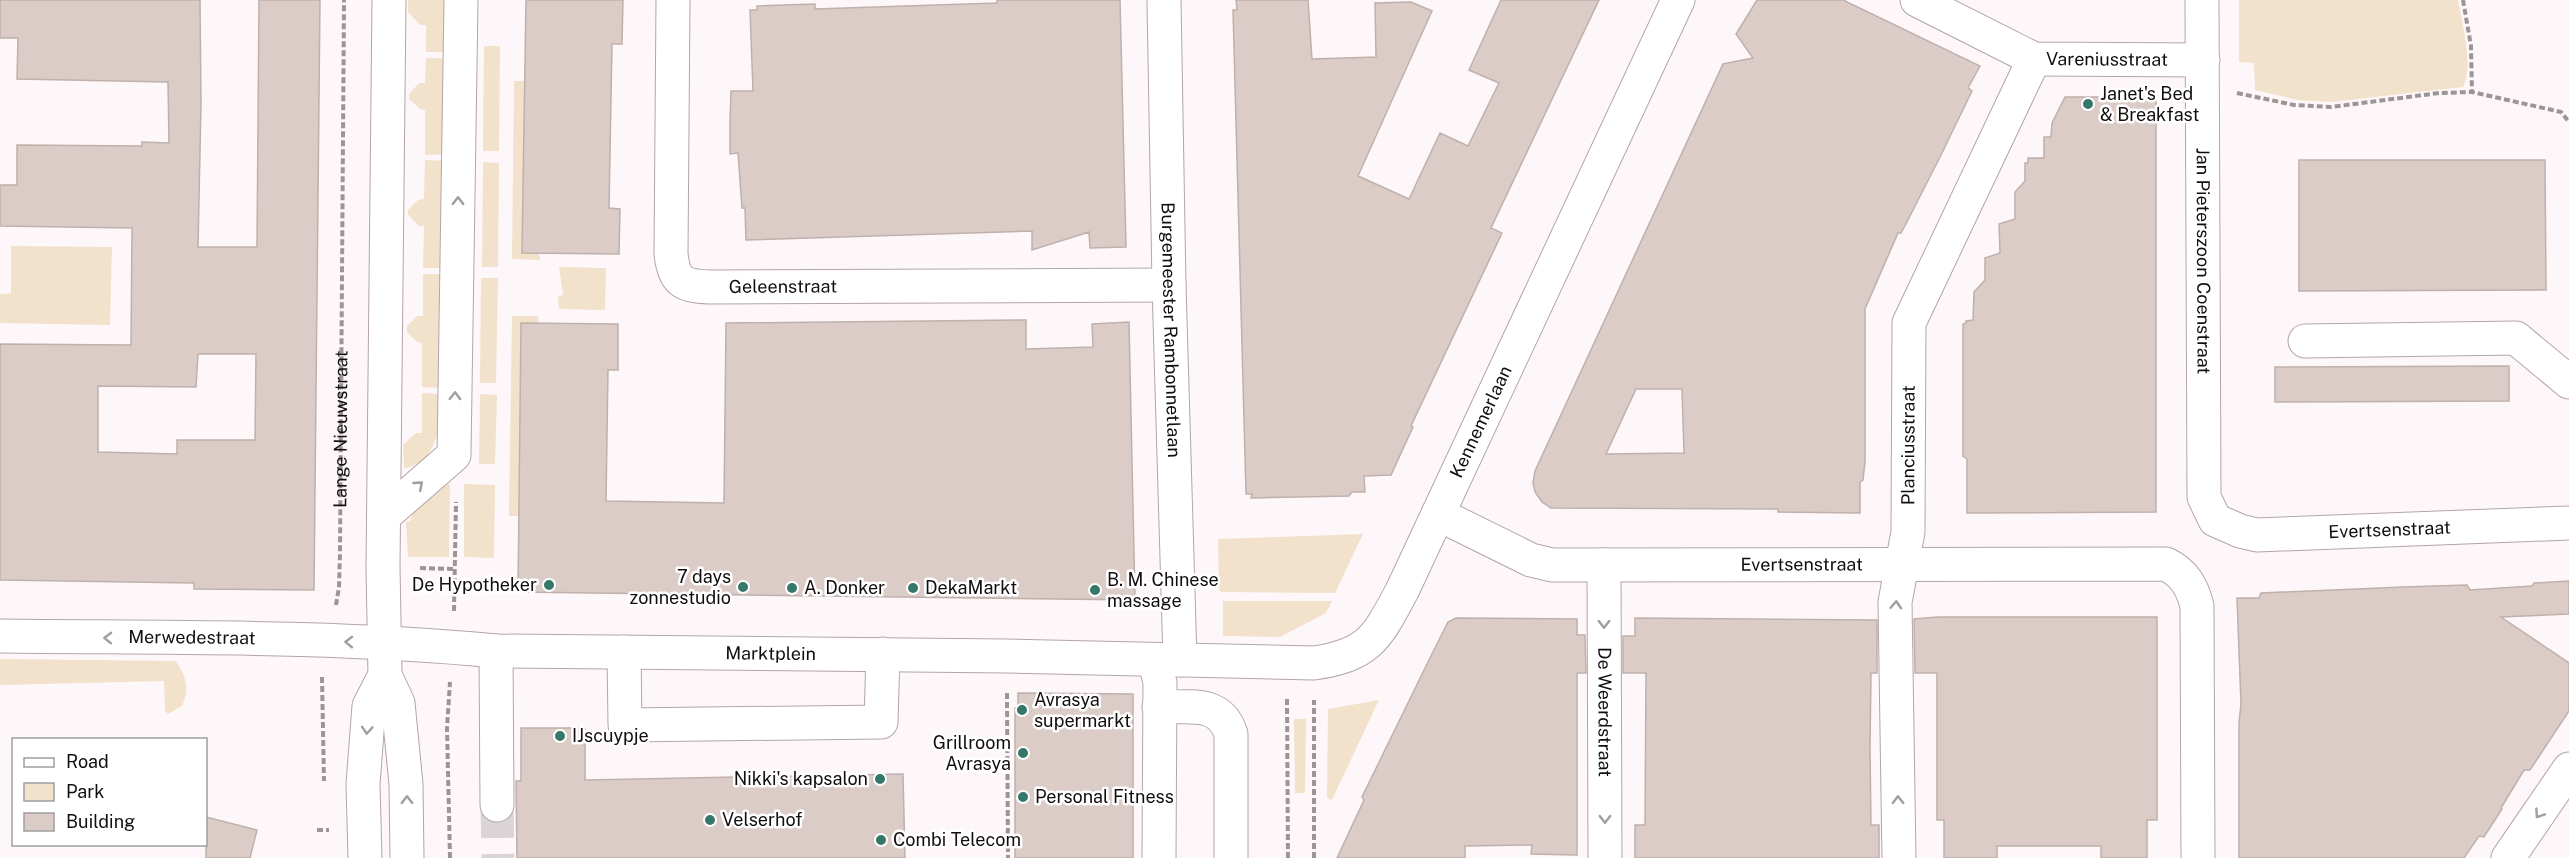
<svg xmlns="http://www.w3.org/2000/svg" width="2569" height="858" font-family="'Public Sans',sans-serif">
  <style>
    .green { fill: #f2e1cb }
    .building { fill: #dcccc7; stroke: #bfb0ab; stroke-width: 1.5; fill-rule: evenodd }
    .lines { fill: none; stroke-linecap: round; stroke-linejoin: round }
    .minor-tunnel { stroke: #dbd4d6; stroke-width: 33; stroke-dasharray: 33 16; stroke-linecap: butt }
    .minor-casing { stroke: #b4a4a8; stroke-width: 35 }
    .path { stroke: #9b9596; stroke-width: 4; stroke-dasharray: 6 3; stroke-linecap: butt }
    .minor { stroke: #fff; stroke-width: 33 }
    .oneway { stroke: #a09e9f }
    .poi-dot { fill: #357769; stroke: #fff; stroke-width: 2 }
    .labels { text-anchor: middle; stroke-width: 5; stroke-linejoin: round; paint-order: stroke }
    .street-label { font-size: 18px; fill: #120d0e; stroke: #fff }
    .poi-label { font-size: 18px; fill: #120d0e; stroke: #fff; text-anchor: start }
  </style>
  <rect width="100%" height="100%" fill="#fef7f9"/>
  <path class="green" d="M408,0H448L447,52H426V25H420L408,12Z
    M2239,0H2458C2462,22 2474,67 2463,87L2331,102L2297,100L2255,90L2254,63L2239,62Z
    M484,46H500L499,151H483Z
    M426,58H447L446,154L425,155V110L420,109L409,99V94L419,83H425Z
    M514,81H525L523,253H539L540,260L512,259Z
    M425,160L446,161L445,268H423L424,226H419L408,215V210L418,200L424,199Z
    M483,162L499,163L498,267H482Z
    M11,246L112,247L110,325L0,323V294L11,293Z
    M559,267L606,268L605,310L559,309L558,296L563,295Z
    M423,274H445L443,388L422,387V343L417,342L407,332V326L417,316H423Z
    M481,278H498L496,383H480Z
    M512,316H538L539,323H521L519,516H509Z
    M422,393L444,394C440,421 439,464 404,468L403,445L416,433H422Z
    M480,394L497,395L495,464H479Z
    M450,484L449,557H408L406,522L410,521L414,511L440,485Z
    M464,484L495,485L494,558L464,557Z
    M1363,534L1335,593L1221,592L1219,589L1218,539Z
    M1223,601H1332L1326,613L1280,637L1223,636Z
    M0,659L176,661C186,676 190,689 182,706L168,714L165,711L164,681L0,685Z
    M1379,700L1332,800L1327,798L1328,709Z
    M1294,719H1306L1305,793H1295Z"/>
  <path class="building" d="M0,0H200L201,104L198,247H257L259,0H320L314,590L194,589V583L0,580V344L131,345L132,228L0,226V185H17V145L142,146V142L169,143L168,82L17,79L18,38H0ZM198,354H256L255,440H177V454L98,452V386L196,387Z
    M526,0H623L622,44H612L609,208L620,209L619,254L522,253Z
    M997,0H1120L1126,247L1090,248L1089,232L1032,250V231L746,240L745,208H742L738,153L730,154V122L731,91H753L750,10H757V6L815,4V9L997,3Z
    M1236,0H1308L1312,59L1376,57L1375,3L1411,2L1432,11L1358,176L1409,199L1440,133L1468,146L1499,83L1469,70L1501,0H1599L1491,228L1502,233L1411,426L1413,427L1391,475L1364,476L1365,492H1352L1349,496L1251,498L1252,494H1246L1233,10H1237Z
    M1757,0H1843L1980,66L1968,88L1972,91L1941,155L1909,218L1901,233H1898L1865,309V462L1863,480L1860,482V513L1778,512V509L1551,508L1542,502L1535,492L1533,483L1535,471L1723,64L1753,58L1736,34ZM1636,389H1682L1684,453L1606,454Z
    M2065,97H2156V512L1967,513V459L1963,456V324L1966,323V321L1973,320L1974,292L1985,280V258L2000,253L1999,224L2015,219V192L2025,181V163H2028V158H2044V137H2051L2052,123Z
    M2299,160H2545L2546,290L2299,291Z
    M1026,320V349L1093,347L1092,324L1129,322L1135,600L518,592L521,323L618,324V370H608L606,501L724,503L726,323Z
    M2509,366V401L2275,402V367Z
    M2569,581V614L2501,617L2569,663V711L2530,770H2524L2501,808L2502,809L2484,837L2479,836L2464,858H2239V723L2241,704L2237,598H2259L2261,593L2403,587L2467,585L2470,590L2532,586L2534,583Z
    M1938,617H2157V820H2147V858H2101V846H1997V858H1944V820H1937V673H1915L1914,619Z
    M1456,618L1577,619V635H1585L1586,673H1577V855L1531,854L1532,845L1465,846V858H1337L1364,800L1362,797L1427,664L1448,622Z
    M1635,618L1877,620V673H1871L1870,748L1871,825H1879V858H1635V825H1645L1646,673H1623V636H1635Z
    M1018,693L1133,694V858H1015V708H1018Z
    M521,728H585V780L903,774L905,858H517L516,781H521Z
    M206,817L257,830L250,858H206Z"/>
  <g class="lines">
    <path class="minor-tunnel" d="M497,805L498,858"/>
    <g class="minor-casing">
      <g id="minor">
        <path d="M389,0L383,567L385,675L398,703L406,784L407,858"/>
        <path id="s2" d="M673,0L671,254C674,281 682,286 709,287L1169,285"/>
        <path id="s3" d="M1164,0L1169,285L1180,660"/>
        <path id="s4" d="M1917,0L2034,59L2203,60"/>
        <path id="s5" d="M2202,0L2204,497L2215,520L2240,531L2257,535L2569,523"/>
        <path d="M2305,341L2516,338L2569,382"/>
        <path id="s6" d="M1438,514L1531,560L1552,565L2166,564C2184,573 2192,586 2197,606L2198,858"/>
        <path d="M384,516L454,455L461,0"/>
        <path id="s7" d="M1604,565L1605,858"/>
        <path id="s8" d="M0,636C165,638 332,635 496,651L1007,656L1314,663C1370,655 1377,637 1402,591L1678,0"/>
        <path d="M496,651L497,805"/>
        <path d="M624,652L625,725L881,722L883,654"/>
        <path d="M1155,660L1160,683L1159,858"/>
        <path d="M1159,707C1188,708 1220,699 1231,734V858"/>
        <path d="M365,858L363,784L369,706L385,675"/>
        <path id="s9" d="M1899,858L1895,602L1908,532L1909,323L2034,59"/>
        <path d="M2508,858L2569,769"/>
      </g>
    </g>
    <g class="path">
      <path d="M2463,0L2471,46L2472,92"/>
      <path d="M2237,93L2294,105L2331,107L2439,93L2472,92L2561,112L2569,122"/>
      <path d="M420,568L455,569"/>
      <path id="s1" d="M336,605L339,587L340,552L344,0"/>
      <path d="M454,611L456,502"/>
      <path d="M322,677L324,781"/>
      <path d="M1007,693L1008,858"/>
      <path d="M1287,699L1288,858"/>
      <path d="M317,830H329"/>
      <path d="M450,858L447,728L450,682"/>
      <path d="M1314,858V700"/>
    </g>
    <use href="#minor" class="minor"/>
  </g>
  <defs><path id="oneway-chevron" d="M-2-3.5L2.5 0L-2 3.5" fill="none" stroke-width="1.6" stroke-linecap="round" stroke-linejoin="round" transform="scale(1.5)"/></defs>
  <g class="oneway">
    <use href="#oneway-chevron" transform="translate(458 201) rotate(-89)"/>
    <use href="#oneway-chevron" transform="translate(455 396) rotate(-89)"/>
    <use href="#oneway-chevron" transform="translate(419 485) rotate(-41)"/>
    <use href="#oneway-chevron" transform="translate(1896 605) rotate(-87)"/>
    <use href="#oneway-chevron" transform="translate(1604 624) rotate(90)"/>
    <use href="#oneway-chevron" transform="translate(108 638) rotate(-179)"/>
    <use href="#oneway-chevron" transform="translate(349 642) rotate(-179)"/>
    <use href="#oneway-chevron" transform="translate(367 730) rotate(94)"/>
    <use href="#oneway-chevron" transform="translate(407 800) rotate(-91)"/>
    <use href="#oneway-chevron" transform="translate(1898 800) rotate(-91)"/>
    <use href="#oneway-chevron" transform="translate(2539 814) rotate(124)"/>
    <use href="#oneway-chevron" transform="translate(1605 819) rotate(90)"/>
  </g>
  <g class="poi-dot">
    <circle cx="2088" cy="104" r="6"/>
    <circle cx="549" cy="585" r="6"/>
    <circle cx="743" cy="587" r="6"/>
    <circle cx="792" cy="588" r="6"/>
    <circle cx="913" cy="588" r="6"/>
    <circle cx="1095" cy="590" r="6"/>
    <circle cx="1022" cy="710" r="6"/>
    <circle cx="560" cy="736" r="6"/>
    <circle cx="1023" cy="753" r="6"/>
    <circle cx="880" cy="779" r="6"/>
    <circle cx="1023" cy="797" r="6"/>
    <circle cx="710" cy="820" r="6"/>
    <circle cx="881" cy="840" r="6"/>
  </g>
  <g class="labels">
    <g class="street-label">
      <text dy="6" stroke="none"><textPath href="#s4" startOffset="204">Vareniusstraat</textPath></text>
      <text dy="6" stroke="none"><textPath href="#s5" startOffset="261">Jan Pieterszoon Coenstraat</textPath></text>
      <text dy="6" stroke="none"><textPath href="#s2" startOffset="386">Geleenstraat</textPath></text>
      <text dy="6" stroke="none"><textPath href="#s3" startOffset="330">Burgemeester Rambonnetlaan</textPath></text>
      <text dy="6" stroke="none"><textPath href="#s8" startOffset="1622">Kennemerlaan</textPath></text>
      <text dy="6" stroke="none"><textPath href="#s1" startOffset="176">Lange Nieuwstraat</textPath></text>
      <text dy="6" stroke="none"><textPath href="#s9" startOffset="414">Planciusstraat</textPath></text>
      <text dy="6" stroke="none"><textPath href="#s5" startOffset="700">Evertsenstraat</textPath></text>
      <text dy="6" stroke="none"><textPath href="#s6" startOffset="375">Evertsenstraat</textPath></text>
      <text dy="6" stroke="none"><textPath href="#s8" startOffset="192">Merwedestraat</textPath></text>
      <text dy="6" stroke="none"><textPath href="#s8" startOffset="771">Marktplein</textPath></text>
      <text dy="6" stroke="none"><textPath href="#s7" startOffset="147">De Weerdstraat</textPath></text>
    </g>
    <g class="poi-label">
      <text x="2100" y="100">Janet's Bed<tspan x="2100" dy="21">&amp; Breakfast</tspan></text>
      <text x="731" y="583" text-anchor="end">7 days<tspan x="731" dy="21">zonnestudio</tspan></text>
      <text x="1107" y="586">B. M. Chinese<tspan x="1107" dy="21">massage</tspan></text>
      <text x="537" y="591" text-anchor="end">De Hypotheker</text>
      <text x="804" y="594">A. Donker</text>
      <text x="925" y="594">DekaMarkt</text>
      <text x="1034" y="706">Avrasya<tspan x="1034" dy="21">supermarkt</tspan></text>
      <text x="572" y="742">IJscuypje</text>
      <text x="1011" y="749" text-anchor="end">Grillroom<tspan x="1011" dy="21">Avrasya</tspan></text>
      <text x="868" y="785" text-anchor="end">Nikki's kapsalon</text>
      <text x="1035" y="803">Personal Fitness</text>
      <text x="722" y="826">Velserhof</text>
      <text x="893" y="846">Combi Telecom</text>
    </g>
  </g>
  <rect x="12" y="738" width="195" height="108" fill="#ffffff" stroke="#a09e9f" stroke-width="1.5"/>
  <rect x="24" y="758" width="30" height="9" fill="#ffffff" stroke="#a09e9f" stroke-width="1.5"/>
  <text x="66" y="768" font-size="18" fill="#120d0e">Road</text>
  <rect x="24" y="783" width="30" height="18" fill="#f2e1cb" stroke="#a09e9f" stroke-width="1.5"/>
  <text x="66" y="798" font-size="18" fill="#120d0e">Park</text>
  <rect x="24" y="813" width="30" height="18" fill="#dcccc7" stroke="#a09e9f" stroke-width="1.5"/>
  <text x="66" y="828" font-size="18" fill="#120d0e">Building</text>
</svg>
